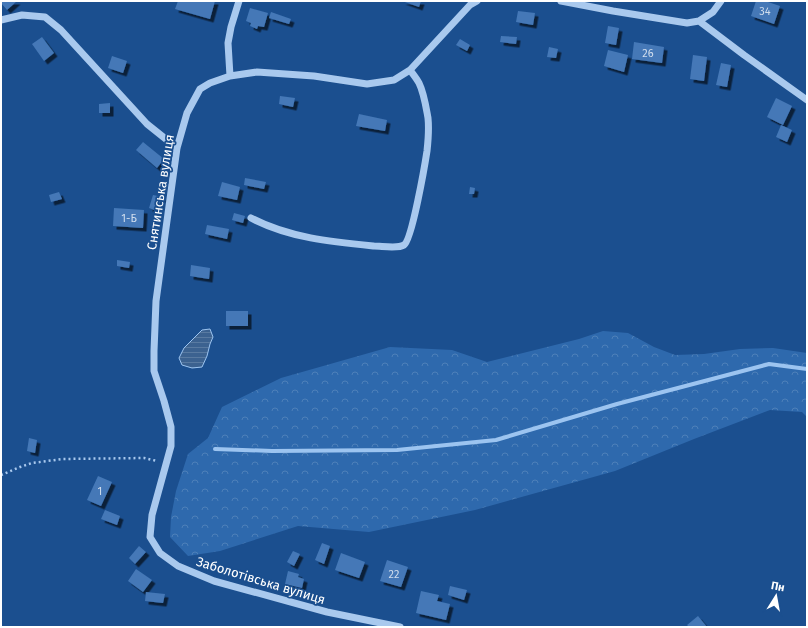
<svg xmlns="http://www.w3.org/2000/svg" width="808" height="628" font-family="'Fira Sans',sans-serif">
  <style>
    .forest { fill: url(#forest-crowns) }
    .water { fill: url(#water-rules); stroke: #9cc4f0 }
    .lines { fill: none; stroke-linecap: round; stroke-linejoin: round }
    .stream { stroke: #9cc4f0; stroke-width: 4 }
    .building { fill: #4478b7; filter: url(#shadow) }
    .path { stroke: #a9c9ee; stroke-width: 2.5; stroke-dasharray: 2 3; stroke-linecap: butt }
    .minor { stroke: #a9c9ee; stroke-width: 7 }
    .labels { text-anchor: middle; stroke-width: 3.5; stroke-linejoin: round; paint-order: stroke }
    .number-label { font-size: 11px; fill: #d0dded }
    .street-label { font-size: 13px; fill: #fff; stroke: #1b4f8f }
  </style>
  <defs>
    <pattern id="forest-crowns" width="20" height="18" patternUnits="userSpaceOnUse"><rect width="20" height="18" fill="#2e69ad"/><path d="M2 6a3 3 0 1 1 6 0M12 15a3 3 0 1 1 6 0" fill="none" stroke="#4d80b9"/></pattern>
    <pattern id="water-rules" width="6" height="5" patternUnits="userSpaceOnUse"><rect width="6" height="5" fill="#3c6290"/><path d="M0 2.5h6" fill="none" stroke="#597aa1"/></pattern>
    <filter id="shadow"><feDropShadow dx="3.5" dy="3.5" stdDeviation="0" flood-color="#0009"/></filter>
  </defs>
  <rect width="100%" height="100%" fill="#1b4f8f"/>
  <path class="forest" d="M603,331L628,333L654,347L675,355L704,354L740,349L773,348L807,353V417L802,412L770,410L694,439L615,471L475,510L369,532L298,526L220,551L188,556L170,537L171,517L176,491L188,454L208,438L222,407L281,378L390,347L452,350L487,362L579,339Z"/>
  <path class="water" d="M210,329L213,337L210,344L207,356L202,367L192,368L182,365L179,358L184,348L202,330Z"/>
  <g class="lines">
    <path class="stream" d="M215,449L272,451L397,450L496,440L617,404L769,364L807,369"/>
  </g>
  <path class="building" d="M1,1H17L7,10L1,3Z
    M178,1H215L210,19L175,9Z
    M402,1H421L419,7Z
    M756,1H765L780,6L774,24L751,16Z
    M250,8L268,13L264,27L258,26L257,29L250,26L251,23L246,21Z
    M518,11L535,13L533,25L516,22Z
    M271,12L291,19L289,24L269,18Z
    M608,26L619,28L616,45L605,43Z
    M501,36L517,37L516,44L500,42Z
    M42,37L54,53L44,61L32,44Z
    M460,39L470,45L467,51L456,45Z
    M634,42L664,47L662,63L632,59Z
    M549,47L558,49L556,58L547,57Z
    M608,50L628,55L624,72L604,66Z
    M693,55L707,57L704,81L690,79Z
    M112,56L127,61L123,73L108,68Z
    M721,63L731,65L727,87L716,85Z
    M280,96L295,98L293,107L279,104Z
    M776,98L792,106L783,125L767,117Z
    M110,103V113H99V104Z
    M359,114L387,120L385,131L356,126Z
    M781,125L792,130L787,142L776,137Z
    M143,142L164,159L157,168L136,150Z
    M245,178L266,182L264,189L244,185Z
    M222,182L240,187L237,200L218,196Z
    M470,187L475,188L474,194H469Z
    M59,192L62,199L51,202L49,195Z
    M153,195L162,197L157,211L149,208Z
    M114,208L144,210L143,228L113,226Z
    M234,213L245,216L243,223L232,220Z
    M207,225L229,229L227,239L205,234Z
    M117,260L130,262L129,268L117,266Z
    M191,265L210,268L209,279L190,276Z
    M226,311H248V326H226Z
    M29,438L37,440L35,453L27,451Z
    M98,476L112,482L101,506L87,500Z
    M105,510L120,516L117,525L101,519Z
    M322,543L330,546L324,564L315,560Z
    M139,546L146,552L135,564L129,558Z
    M293,551L300,554L294,566L287,562Z
    M341,553L365,562L359,578L335,570Z
    M387,560L408,567L401,587L380,581Z
    M136,569L152,580L143,592L128,581Z
    M288,571L299,574L298,577L304,579L302,588L285,584Z
    M450,586L467,590L464,600L448,595Z
    M421,591L439,595L437,601L450,604L446,620L416,613Z
    M146,592L165,594L163,603L145,601Z
    M698,616L707,627H689L687,625Z"/>
  <g class="lines">
    <path class="path" d="M1,475L20,467L32,463L63,459L144,458L157,461"/>
    <path class="minor" d="M561,1L613,11L687,23L699,21L713,12L721,1
      M1,20L22,15L45,17L61,30L147,124L177,148
      M699,21L744,55L807,100
      M230,76L228,43L231,27L239,1
      M251,218C289,238 332,242 374,246C382,246 398,249 404,245C412,240 425,164 427,151C428,142 429,128 428,118C426,107 424,93 419,83C417,79 413,74 410,70
      M400,627L327,612L214,581L178,566L160,553L150,537L152,515L171,446V427L164,401L154,371V351L156,301L177,148L187,113L200,89L210,83L230,76L257,72L314,76L367,84L394,80L410,70L470,5L477,1"/>
  </g>
  <g class="labels">
    <g class="number-label">
      <text x="765" y="15">34</text>
      <text x="648" y="57">26</text>
      <text x="129" y="222">1-Б</text>
      <text x="100" y="495">1</text>
      <text x="394" y="578">22</text>
    </g>
    <g class="street-label">
      <text transform="translate(160 192) rotate(-81)" y="5">Снятинська вулиця</text>
      <text transform="translate(261 580) rotate(17)" y="5">Заболотівська вулиця</text>
    </g>
  </g>
  <rect width="808" height="628" fill="none" stroke="#ffffff" stroke-width="4"/>
  <g transform="translate(776 596) rotate(11)" stroke="#1b4f8f" stroke-width="3" paint-order="stroke">
  <path d="M0-3L7 15L0 10L-7 15Z" fill="#ffffff"/>
  <text y="-6" font-size="11" font-weight="bold" text-anchor="middle" fill="#ffffff">Пн</text>
  </g>
</svg>
